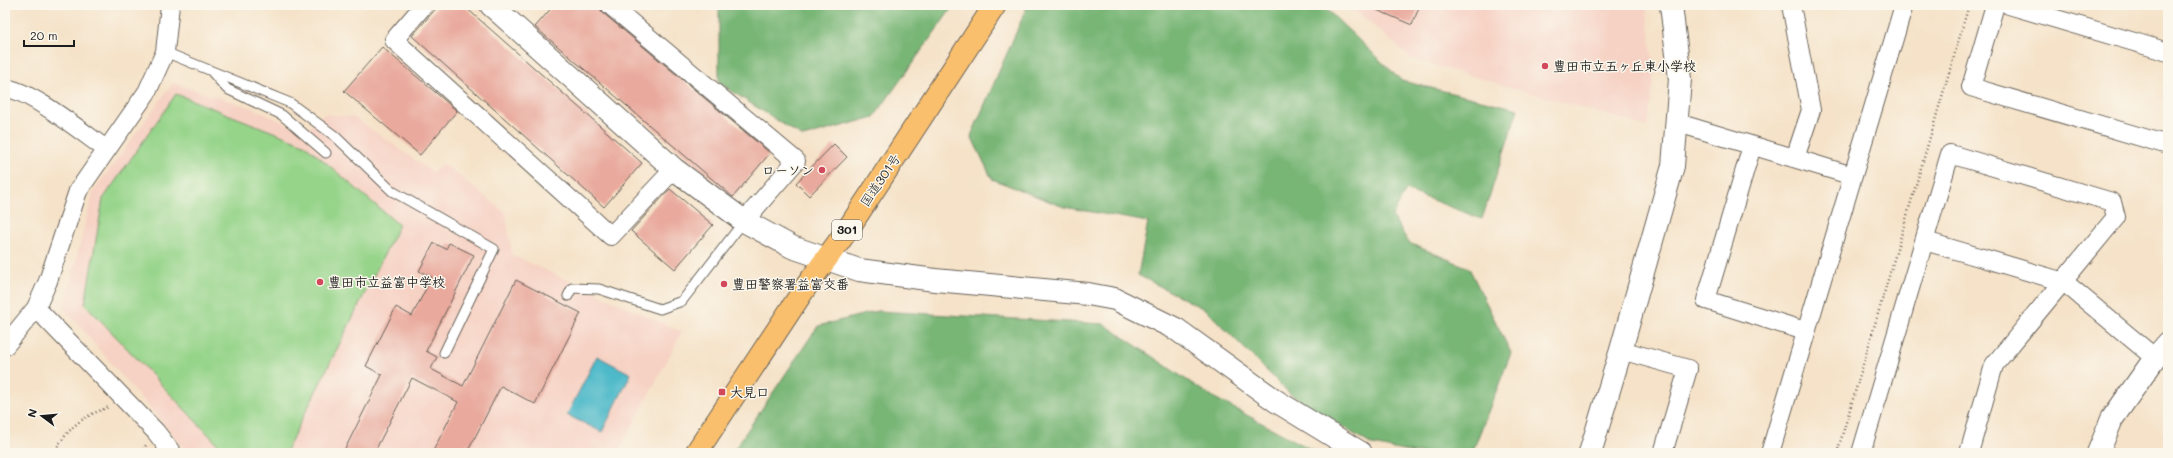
<svg xmlns="http://www.w3.org/2000/svg" width="2173" height="458" font-family="Mali,'Klee One',sans-serif">
  <style>
    .built { fill: #f6d2c4 }
    .green { fill: #96d48a; stroke: #597853 }
    .forest { fill: #78b676; stroke: #4a6949 }
    .water { fill: #4db9c9; stroke: #346a72 }
    .building { fill: #e9a99c }
    .lines { fill: none; stroke-linecap: round; stroke-linejoin: round }
    .service-casing { stroke: #686158; stroke-width: 11 }
    .minor-casing { stroke: #686158; stroke-width: 20 }
    .tertiary-casing { stroke: #686158; stroke-width: 24 }
    .trunk-casing { stroke: #686158; stroke-width: 24 }
    .path { stroke: #686158; stroke-width: 2.5; stroke-dasharray: 1 3; stroke-linecap: butt }
    .service { stroke: #fff; stroke-width: 9 }
    .minor { stroke: #fff; stroke-width: 18 }
    .tertiary { stroke: #fff; stroke-width: 22 }
    .trunk { stroke: #f9bf6d; stroke-width: 22 }
    .poi-dot { fill: #d1495b; stroke: #fbf7ec; stroke-width: 1.5 }
    .labels { text-anchor: middle; stroke-width: 3; stroke-linejoin: round; paint-order: stroke }
    .shield { fill: #fbf7ec; stroke: #5f5e5a; stroke-width: 1 }
    .shield-label { font-size: 12px; font-weight: bold; fill: #1c1c1c }
    .poi-label { font-size: 13px; font-weight: bold; fill: #1c1c1c; stroke: #fbf7ec; text-anchor: start }
    .street-label { font-size: 13px; fill: #1c1c1c; stroke: #fbf7ec }
  </style>
  <rect width="100%" height="100%" fill="#fbf7ec"/>
  <filter id="ink" filterUnits="userSpaceOnUse"><feTurbulence type="fractalNoise" baseFrequency=".025" numOctaves="2"/><feDisplacementMap in="SourceGraphic" scale="8" xChannelSelector="R" yChannelSelector="G"/><feConvolveMatrix kernelMatrix="1 2 1 2 8 2 1 2 1" color-interpolation-filters="sRGB"/></filter>
  <filter id="wash" filterUnits="userSpaceOnUse"><feTurbulence type="fractalNoise" baseFrequency=".012" numOctaves="4" result="noise"/><feDisplacementMap in="SourceGraphic" scale="16" xChannelSelector="R" yChannelSelector="G"/><feGaussianBlur stdDeviation="0.9" result="paint"/><feColorMatrix in="noise" values="0 0 0 0 0 0 0 0 0 0 0 0 0 0 0 0 0 1.4 0 .05"/><feComposite in="paint" operator="in"/></filter>
  <g filter="url(#wash)">
    <rect width="100%" height="100%" fill="#f5e2c8"/>
    <path class="built" d="M1349,5H1646L1654,74L1648,127L1412,59Z
      M173,83L249,107L305,132L324,114L354,117L432,172L443,163L506,213L512,255L682,332L618,453H188L64,308L93,192Z"/>
    <path class="green" d="M176,94L304,144L399,225L285,453H226L85,304L103,199Z"/>
    <path class="forest" d="M719,5H954L874,117L803,137L719,83Z
      M1028,5H1322L1402,81L1518,109L1482,219L1406,190L1392,216L1409,243L1469,268L1511,353L1472,453H1415L1372,445L1290,394L1206,310L1138,275L1148,222L1064,207L992,179L971,136Z
      M878,311L1104,324L1209,395L1318,453H732L818,326Z"/>
    <path class="water" d="M597,356L631,374L602,432L567,415Z"/>
    <g id="blocks">
      <path class="building" d="M439,5H463L642,163L604,207L412,36Z
        M554,5H597L603,13L770,153L733,197L535,27Z
        M1365,5H1420L1412,25Z
        M382,47L457,111L420,155L344,91Z
        M834,144L847,157L809,196L796,183Z
        M670,189L713,225L675,269L631,231Z
        M434,243L446,249L449,243L474,255L426,351L437,357L431,369L463,386L516,280L581,313L535,404L501,386L467,453H432L458,402L412,378L374,453H343L382,375L366,366L396,307L412,316L432,277L419,271Z"/>
    </g>
  </g>
  <g filter="url(#ink)">
    <use href="#blocks" fill-opacity="0" stroke="#686158" stroke-width="1"/>
    <g class="lines">
      <g class="service-casing">
        <path id="service" d="M165,52L290,103L335,136L392,191L494,249L444,353
          M212,72L227,89L282,115L326,153
          M568,296L572,288L599,289L660,309L682,301L744,221"/>
      </g>
      <g class="minor-casing">
        <path id="minor" d="M424,5L394,40L611,236L674,169
          M610,5L796,161L744,221
          M1791,5L1811,110L1795,158
          M1995,5L1971,87L2168,145
          M2009,5L2168,52
          M5,89C25,86 87,136 106,149
          M1678,123L1853,176
          M1752,146L1706,300L1805,331
          M1925,241L2064,282L2155,358
          M36,308L156,432L172,453
          M5,346L36,308L48,281L78,191L147,92L165,52L170,5
          M1621,350L1688,369L1663,453
          M1770,453L1904,5
          M1861,453L1950,154L2112,202L2116,217L1994,365L1969,453"/>
      </g>
      <g class="tertiary-casing">
        <path id="tertiary" d="M491,5L674,169L744,221L792,247L859,270L935,280L1088,294L1115,299L1176,329L1276,401L1361,453
          M1590,453L1621,350L1673,166L1680,79L1671,5
          M2098,453L2112,419L2155,358L2168,343"/>
      </g>
      <g class="trunk-casing">
        <path id="trunk" d="M696,453L805,288L846,232L995,5"/>
      </g>
      <path class="path" d="M53,453C70,427 79,418 109,407
        M141,453L146,445
        M1837,453L1969,5"/>
      <use href="#service" class="service"/>
      <use href="#minor" class="minor"/>
      <use href="#tertiary" class="tertiary"/>
      <use href="#trunk" class="trunk"/>
    </g>
  </g>
  <g class="poi-dot">
    <circle cx="1545" cy="66" r="4"/>
    <circle cx="822" cy="170" r="4"/>
    <circle cx="320" cy="282" r="4"/>
    <circle cx="724" cy="284" r="4"/>
    <rect x="718" y="388" width="8" height="8" rx="2"/>
  </g>
  <g class="labels">
    <rect class="shield" x="832" y="220" width="30" height="20" rx="3"/>
    <g class="shield-label">
      <text x="847" y="234">301</text>
    </g>
    <g class="poi-label">
      <text x="1553" y="71">豊田市立五ヶ丘東小学校</text>
      <text x="814" y="175" text-anchor="end">ローソン</text>
      <text x="328" y="287">豊田市立益富中学校</text>
      <text x="732" y="289">豊田警察署益富交番</text>
      <text x="730" y="397">大見口</text>
    </g>
    <g class="street-label">
      <text transform="translate(880 180) rotate(-56)" y="5">国道301号</text>
    </g>
  </g>
  <rect width="2173" height="458" fill="none" stroke="#fbf7ec" stroke-width="20"/>
  <g transform="translate(42 416) rotate(286)" stroke="#fbf7ec" stroke-width="3" paint-order="stroke">
  <path d="M0-3L7 15L0 10L-7 15Z" fill="#1c1c1c"/>
  <text y="-6" font-size="11" font-weight="bold" text-anchor="middle" fill="#1c1c1c">N</text>
  </g>
  <path d="M24 40v6h50v-6" fill="none" stroke="#1c1c1c" stroke-width="2"/>
  <text x="30" y="40" font-size="12" fill="#1c1c1c" stroke="#fbf7ec" stroke-width="3" paint-order="stroke">20 m</text>
</svg>
